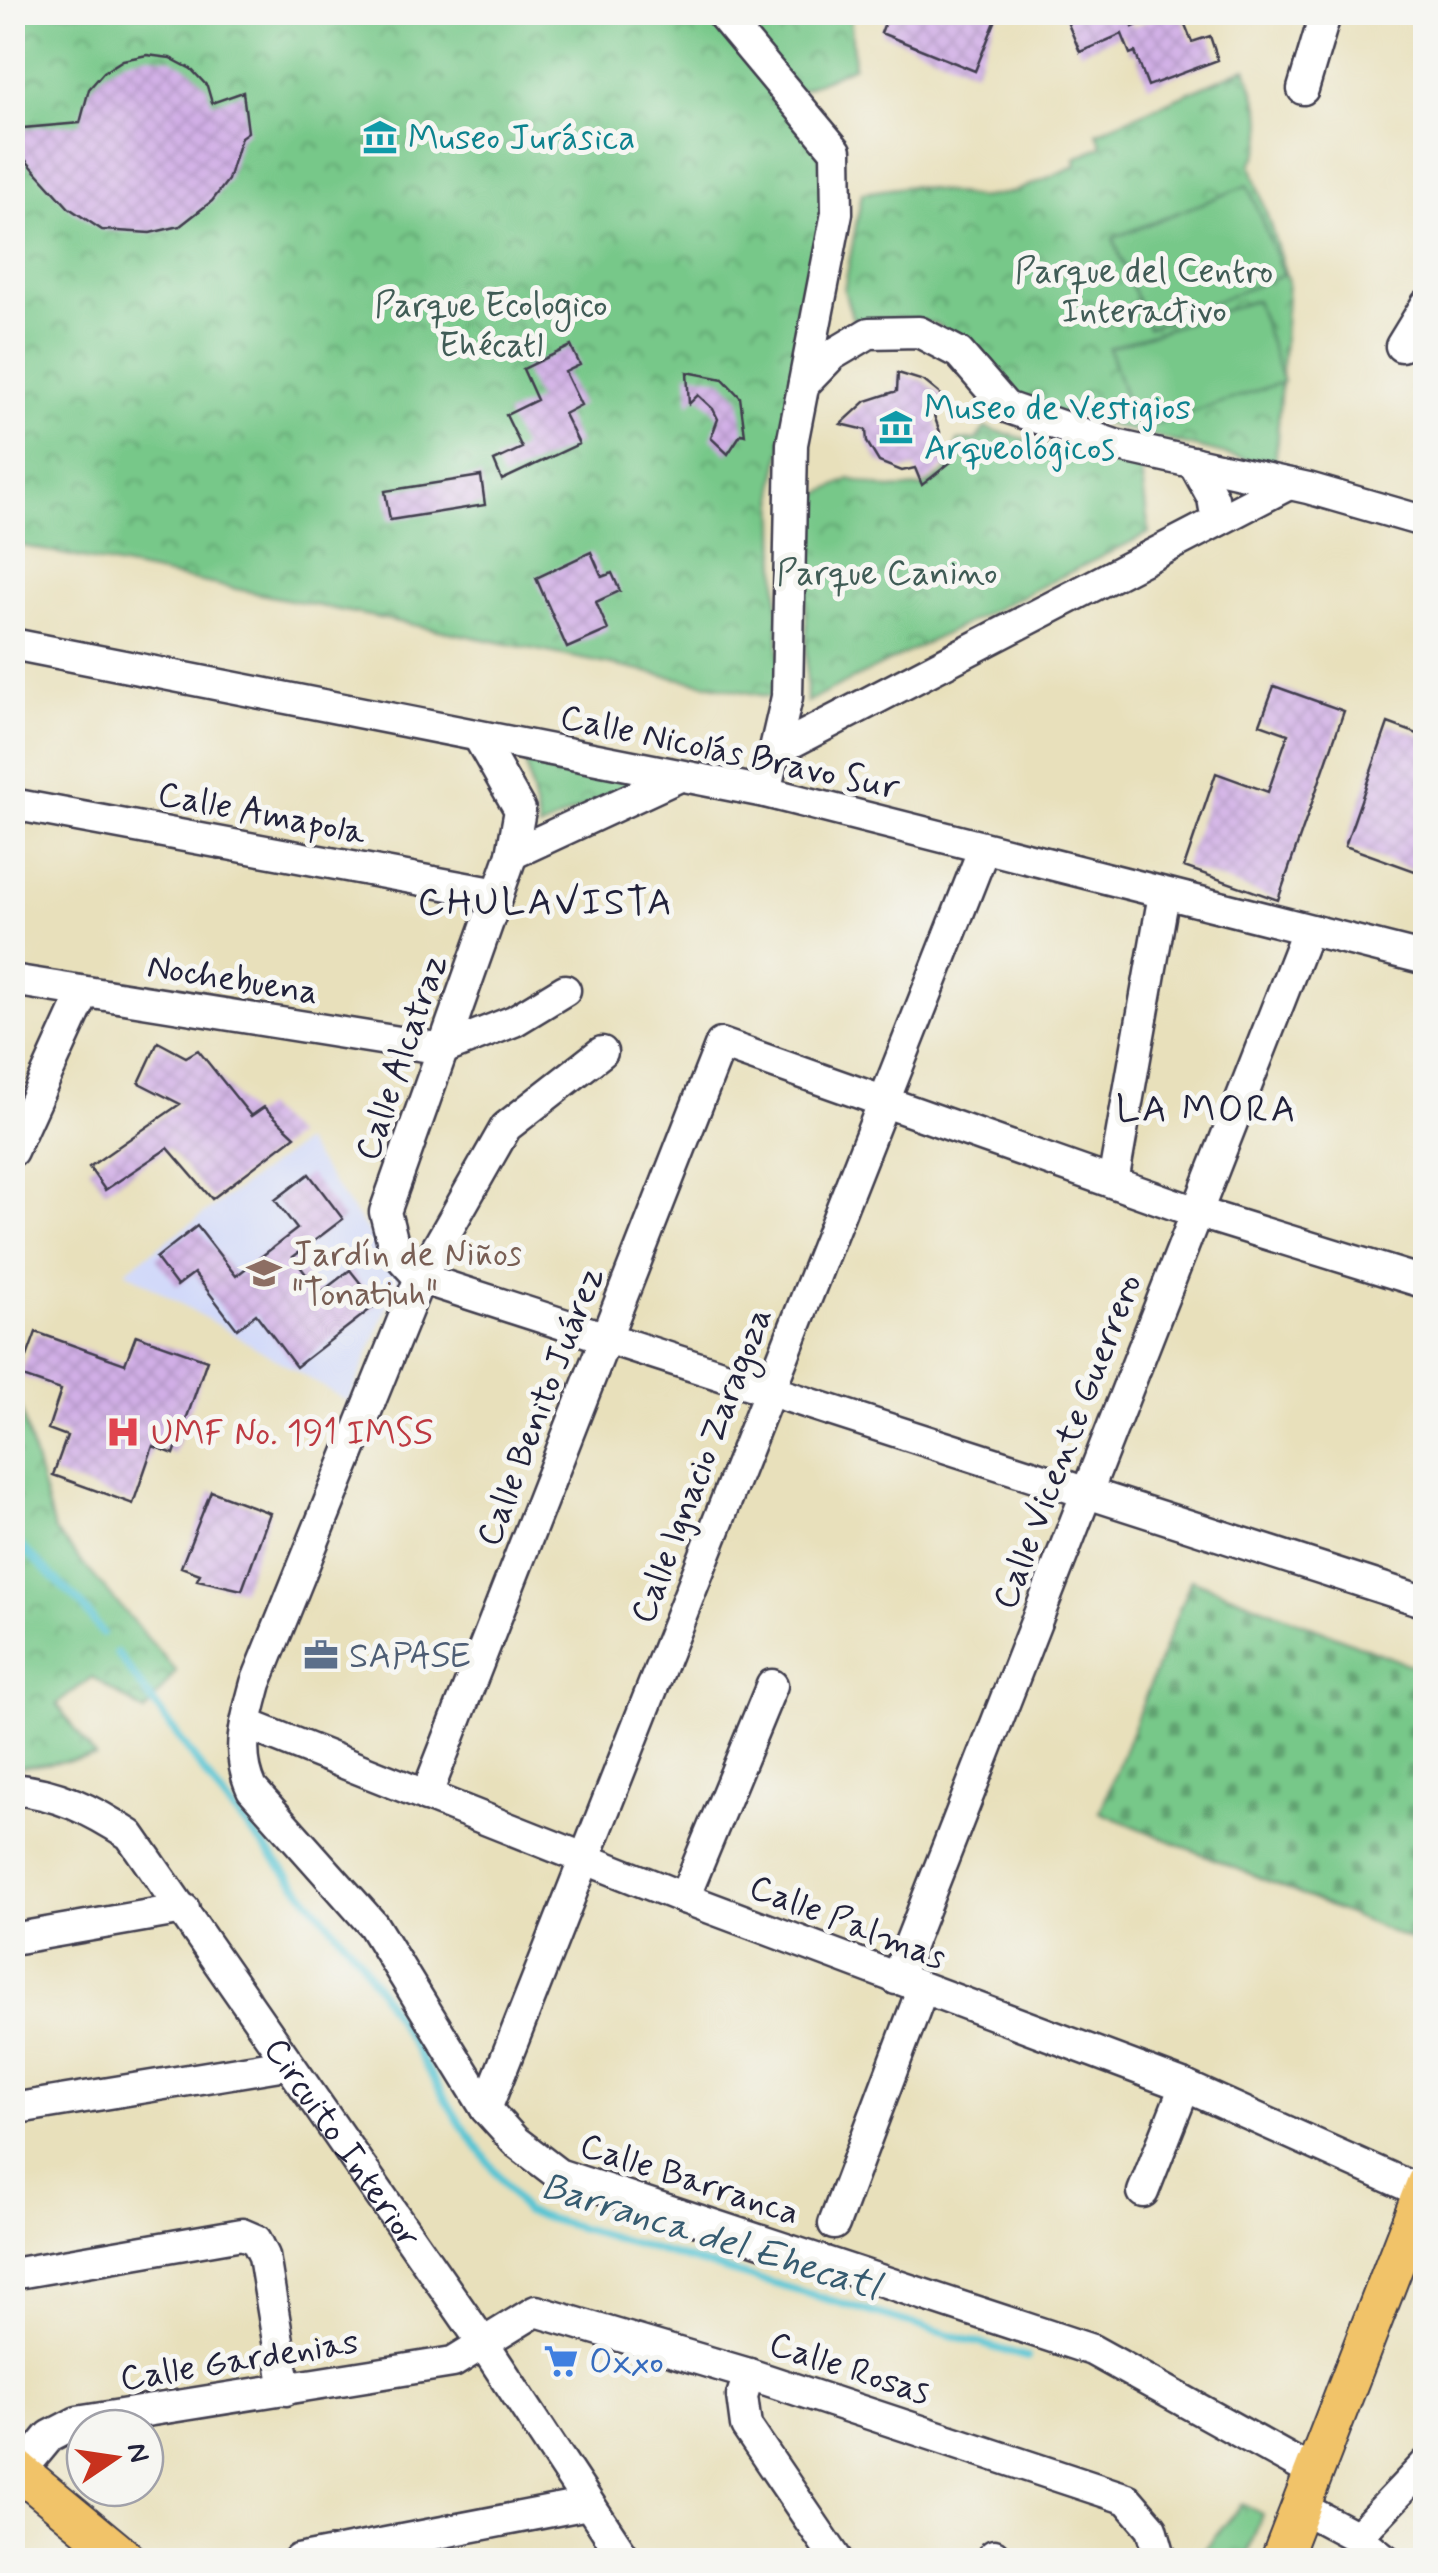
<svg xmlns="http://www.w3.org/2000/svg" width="1438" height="2573" font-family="Mynerve,sans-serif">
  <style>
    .built { fill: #d1d9f9 }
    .cemetery { fill: url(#cemetery-stones); stroke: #4c7562; stroke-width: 2.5 }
    .park { fill: url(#park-crowns); stroke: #4c7562; stroke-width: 2.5 }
    .pitch { fill: #77c889; stroke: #4c7562; stroke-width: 2.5 }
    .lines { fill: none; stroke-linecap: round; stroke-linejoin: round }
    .stream { stroke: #5ac5d3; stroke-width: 8 }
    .building { fill: url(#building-cross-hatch) }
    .minor-casing { stroke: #403e4e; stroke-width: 35 }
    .major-casing { stroke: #403e4e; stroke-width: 42 }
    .minor { stroke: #fff; stroke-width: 30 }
    .major { stroke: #f1c369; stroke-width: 38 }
    .labels { text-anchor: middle; stroke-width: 10; stroke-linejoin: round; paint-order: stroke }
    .culture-label { font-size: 35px; fill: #0d838f; stroke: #f6f6f2; text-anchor: start }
    .park-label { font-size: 35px; fill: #405c56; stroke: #f6f6f2 }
    .street-label { font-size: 35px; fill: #22223b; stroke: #f6f6f2 }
    .education-label { font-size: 35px; fill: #785e54; stroke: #f6f6f2; text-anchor: start }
    .health-label { font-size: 35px; fill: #be3a42; stroke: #f6f6f2; text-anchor: start }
    .service-label { font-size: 35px; fill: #4e5e75; stroke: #f6f6f2; text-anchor: start }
    .shop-label { font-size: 35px; fill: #366cbe; stroke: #f6f6f2; text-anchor: start }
    .neighbourhood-label { font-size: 38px; letter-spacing: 2.5px; fill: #22223b; stroke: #f6f6f2 }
    .water-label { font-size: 38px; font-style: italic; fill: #365b70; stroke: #f6f6f2 }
  </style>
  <defs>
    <pattern id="cemetery-stones" width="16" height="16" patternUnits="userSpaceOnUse" patternTransform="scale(2.5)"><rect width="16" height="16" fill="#77c889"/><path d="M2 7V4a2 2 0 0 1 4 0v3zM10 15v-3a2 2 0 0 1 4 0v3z" fill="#61a271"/></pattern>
    <pattern id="park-crowns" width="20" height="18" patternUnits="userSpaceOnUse" patternTransform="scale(2.5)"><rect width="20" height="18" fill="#77c889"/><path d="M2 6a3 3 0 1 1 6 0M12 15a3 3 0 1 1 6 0" fill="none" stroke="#61a271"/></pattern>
    <pattern id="building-cross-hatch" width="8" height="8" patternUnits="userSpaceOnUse" patternTransform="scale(2.5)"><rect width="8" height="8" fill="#d1afe6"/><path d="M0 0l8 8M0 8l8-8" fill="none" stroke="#b396c6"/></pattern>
  </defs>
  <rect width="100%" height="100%" fill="#f6f6f2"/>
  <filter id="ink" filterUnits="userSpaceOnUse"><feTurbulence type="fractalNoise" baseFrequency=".01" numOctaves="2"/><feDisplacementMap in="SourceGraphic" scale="20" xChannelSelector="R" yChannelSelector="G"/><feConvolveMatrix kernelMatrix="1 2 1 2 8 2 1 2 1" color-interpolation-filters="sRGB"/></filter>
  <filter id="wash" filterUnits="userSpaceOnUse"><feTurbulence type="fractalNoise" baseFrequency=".0048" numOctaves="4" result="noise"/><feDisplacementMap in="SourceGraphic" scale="40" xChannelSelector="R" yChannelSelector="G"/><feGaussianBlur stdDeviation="2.25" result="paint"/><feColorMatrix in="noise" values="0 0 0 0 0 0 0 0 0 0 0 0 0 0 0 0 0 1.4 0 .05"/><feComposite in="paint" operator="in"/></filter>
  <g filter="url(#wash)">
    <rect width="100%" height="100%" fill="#e8e0bb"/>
    <path class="built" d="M303,1142L400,1276L349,1402L125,1271Z"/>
    <path class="cemetery" d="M1191,1579L1425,1671V1946L1100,1812Z"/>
    <path class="park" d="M12,13H850L854,66L803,89L769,94L805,131L821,157L828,186L825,236L775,482L780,699L13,544Z
      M1246,68C1256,100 1276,135 1251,164L1288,282L1275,467L1012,401L971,349L937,324L900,318L853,320L844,290L862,193L911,186L979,198L1014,192L1076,166L1075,158L1102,146L1097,132Z
      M985,428L1141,471L1149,533L807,702L805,501L850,479L889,489L923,487L946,472L958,441L976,440Z
      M523,752L643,777L540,829Z
      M13,1380L54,1530L176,1671L145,1712L92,1677L57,1704L95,1757L13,1768Z
      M1242,2504L1262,2514L1245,2560H1196Z"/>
    <path class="pitch" d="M1248,185L1283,275L1148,328L1113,238Z
      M1256,300L1283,382L1136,431L1109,348Z"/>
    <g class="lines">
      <path class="stream" d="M12,1538L81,1604L102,1633
        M117,1653L226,1802L360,1959L460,2123L525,2212L1027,2357"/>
    </g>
    <g id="blocks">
      <path class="building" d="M889,12H999L975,71L881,33Z
        M1063,12H1127L1133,27L1167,12H1180L1192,42L1210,36L1218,60L1148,86L1135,52L1130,54L1122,34L1080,52Z
        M147,55L170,58L191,69L207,86L212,103L243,92L248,132L241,137L228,180L212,201L180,226L150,233L102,230L69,208L12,145V129L80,123L89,89L104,72L123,60Z
        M571,346L580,365L565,372L581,405L564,414L579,444L502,480L494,461L522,448L506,415L537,400L523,369Z
        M687,372L723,379L740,397L745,435L741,434L728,454L711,438L718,419L713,409L698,395L689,404Z
        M898,373L924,381L945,398L932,410L940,432L937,454L951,462L922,485L915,468L902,471L879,462L867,442L866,430L841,424L866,401L897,391Z
        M481,476L485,505L390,520L385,491Z
        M591,552L602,577L612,573L620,591L596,602L608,630L567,648L536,578Z
        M1274,686L1344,711L1278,900L1184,867L1216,773L1268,792L1288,734L1260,724Z
        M1388,723L1426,737V875L1345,846Z
        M158,1042L186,1057L198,1050L251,1116L264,1107L295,1136L212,1199L168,1148L105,1190L89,1167L180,1104L139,1083Z
        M309,1174L343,1219L293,1257L320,1293L350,1270L377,1304L296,1367L256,1314L237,1329L194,1273L177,1286L156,1258L197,1226L236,1276L297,1229L275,1200Z
        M36,1332L125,1364L136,1335L207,1360L174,1454L153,1446L133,1504L53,1475L67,1436L48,1429L61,1390L20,1376Z
        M211,1491L270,1513L242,1590L197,1580L200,1574L181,1567Z"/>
    </g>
  </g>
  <g filter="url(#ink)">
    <use href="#blocks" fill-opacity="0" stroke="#403e4e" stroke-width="2.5"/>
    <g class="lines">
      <g class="minor-casing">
        <g id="minor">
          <path d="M720,12L836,151L837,213L792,444L787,697L765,792"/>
          <path d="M1303,89L1326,12"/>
          <path d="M1401,346L1426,305"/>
          <path d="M804,384L832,355L869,333L919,332L959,353L1006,407L1115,445L1308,488L1426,522"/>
          <path d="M1193,462L1213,498L1217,521"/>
          <path d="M12,644L765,792L1426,959"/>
          <path d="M775,751L1289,484"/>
          <path d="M12,804L498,894"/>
          <path d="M512,854L680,776"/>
          <path d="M12,980L443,1049L514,1021L565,990"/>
          <path d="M602,1052L506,1127L420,1278L256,1683C246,1721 235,1752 252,1789L373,1925L486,2109L515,2141L558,2174L1092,2350L1314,2473"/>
          <path d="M12,1151L84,993"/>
          <path d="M1113,1182L1164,894"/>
          <path d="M420,1278L1426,1602"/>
          <path d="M420,1278L395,1251L385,1212L512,854L520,810L478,736"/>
          <path d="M246,1724L684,1898L1185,2086L1422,2192"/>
          <path id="s1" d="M12,1789C58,1793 92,1810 130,1835L483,2343L626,2560"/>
          <path d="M426,1796L721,1044L1196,1212L1426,1283"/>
          <path d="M684,1898L772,1685"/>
          <path d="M12,1939L184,1909"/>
          <path d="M896,1979L1307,931"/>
          <path d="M12,2109L286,2064"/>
          <path d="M486,2109L984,848"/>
          <path d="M1143,2192L1185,2086"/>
          <path d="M834,2224L922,1990"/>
          <path d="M12,2274L242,2234L256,2240L264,2256L286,2390"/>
          <path d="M749,2374L742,2396L746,2426L837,2560"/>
          <path d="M21,2471L50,2436L77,2422L453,2362L536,2311L749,2374L1127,2499L1152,2528L1161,2560"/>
          <path d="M1299,2506L1357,2537L1386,2560"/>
          <path d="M1357,2537L1426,2464"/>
          <path d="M298,2560L588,2504"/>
          <path d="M992,2560L994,2555"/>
        </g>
      </g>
      <g class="major-casing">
        <path id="major" d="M12,2465L127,2560
          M1280,2560L1426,2183"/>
      </g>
      <use href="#minor" class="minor"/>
      <use href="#major" class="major"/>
    </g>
  </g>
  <defs>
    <g id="museum-bare" transform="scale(2.7)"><path d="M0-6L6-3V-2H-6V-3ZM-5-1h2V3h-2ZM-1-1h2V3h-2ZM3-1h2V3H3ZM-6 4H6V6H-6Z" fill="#0f9aa8" stroke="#f6f6f2" stroke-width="2.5" paint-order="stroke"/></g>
    <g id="school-bare" transform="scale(2.7)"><path d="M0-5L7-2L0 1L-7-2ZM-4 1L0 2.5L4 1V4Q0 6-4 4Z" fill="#8d6e63" stroke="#f6f6f2" stroke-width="2.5" paint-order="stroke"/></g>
    <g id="hospital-bare" transform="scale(2.7)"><path d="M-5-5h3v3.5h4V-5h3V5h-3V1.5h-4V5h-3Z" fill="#e0444e" stroke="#f6f6f2" stroke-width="2.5" paint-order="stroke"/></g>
    <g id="office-bare" transform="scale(2.7)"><path d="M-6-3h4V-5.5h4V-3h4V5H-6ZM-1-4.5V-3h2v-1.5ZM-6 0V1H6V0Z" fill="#5c6f8a" stroke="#f6f6f2" stroke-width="2.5" paint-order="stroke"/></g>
    <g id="supermarket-bare" transform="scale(2.7)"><path d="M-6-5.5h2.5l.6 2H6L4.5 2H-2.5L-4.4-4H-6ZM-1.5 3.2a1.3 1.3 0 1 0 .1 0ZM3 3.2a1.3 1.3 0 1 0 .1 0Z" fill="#3f7fe0" stroke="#f6f6f2" stroke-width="2.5" paint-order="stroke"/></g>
  </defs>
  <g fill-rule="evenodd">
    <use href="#museum-bare" x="380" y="137"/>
    <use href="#museum-bare" x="896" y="427"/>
    <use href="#school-bare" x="264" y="1273"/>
    <use href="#hospital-bare" x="123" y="1432"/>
    <use href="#office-bare" x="321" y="1655"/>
    <use href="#supermarket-bare" x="561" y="2361"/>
  </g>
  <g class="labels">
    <g class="culture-label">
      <text x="408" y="149">Museo Jurásica</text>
      <text x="924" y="419">Museo de Vestigios<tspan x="924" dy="40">Arqueológicos</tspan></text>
    </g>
    <g class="park-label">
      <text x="1144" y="282">Parque del Centro<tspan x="1144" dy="40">Interactivo</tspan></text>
      <text x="491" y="316">Parque Ecologico<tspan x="491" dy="40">Ehécatl</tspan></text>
      <text x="887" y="584">Parque Canino</text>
    </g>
    <g class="street-label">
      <text transform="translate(730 751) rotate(12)" y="12">Calle Nicolás Bravo Sur</text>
      <text transform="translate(262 812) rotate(11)" y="12">Calle Amapola</text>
      <text transform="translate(233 978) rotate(9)" y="12">Nochebuena</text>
      <text transform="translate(400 1057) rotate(-71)" y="12">Calle Alcatraz</text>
      <text transform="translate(539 1406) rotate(-69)" y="12">Calle Benito Juárez</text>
      <text transform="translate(1066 1441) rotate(-69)" y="12">Calle Vicente Guerrero</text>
      <text transform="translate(700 1465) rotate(-69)" y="12">Calle Ignacio Zaragoza</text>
      <text transform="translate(848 1921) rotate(21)" y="12">Calle Palmas</text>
      <text dy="12" stroke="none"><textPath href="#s1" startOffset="502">Circuito Interior</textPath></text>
      <text transform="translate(690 2178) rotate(18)" y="12">Calle Barranca</text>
      <text transform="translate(239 2359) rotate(-9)" y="12">Calle Gardenias</text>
      <text transform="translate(850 2367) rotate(18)" y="12">Calle Rosas</text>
    </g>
    <g class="education-label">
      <text x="292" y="1265">Jardín de Niños<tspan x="292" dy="40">"Tonatiuh"</tspan></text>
    </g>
    <g class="health-label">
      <text x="151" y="1444">UMF No. 191 IMSS</text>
    </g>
    <g class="service-label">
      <text x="349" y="1667">SAPASE</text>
    </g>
    <g class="shop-label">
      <text x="589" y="2373">Oxxo</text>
    </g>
    <g class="neighbourhood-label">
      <text x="546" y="914">CHULAVISTA</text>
      <text x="1207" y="1121">LA MORA</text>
    </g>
    <g class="water-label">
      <text transform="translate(711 2235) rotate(17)" y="13">Barranca del Ehecatl</text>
    </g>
  </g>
  <rect width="1438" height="2573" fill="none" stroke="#f6f6f2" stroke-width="50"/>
  <g transform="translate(115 2458) rotate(77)"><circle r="48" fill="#f6f6f2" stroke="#a1a1a9" stroke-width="2.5"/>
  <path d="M0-8L18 38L0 25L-18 38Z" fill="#c8321e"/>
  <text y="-15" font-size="28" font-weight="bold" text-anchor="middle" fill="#22223b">N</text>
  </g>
</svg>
